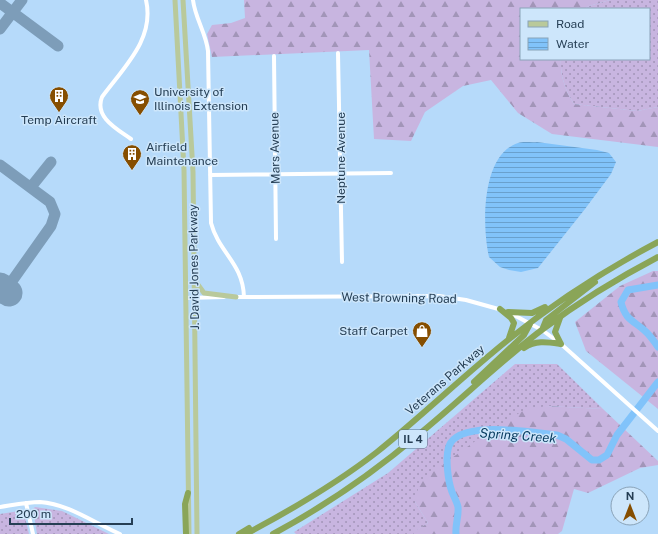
<svg xmlns="http://www.w3.org/2000/svg" width="658" height="534" font-family="'Public Sans',sans-serif">
  <style>
    .grass { fill: url(#grass-dots) }
    .forest { fill: url(#forest-firs) }
    .water { fill: url(#water-rules) }
    .lines { fill: none; stroke-linecap: round; stroke-linejoin: round }
    .river { stroke: #81c3fa; stroke-width: 7 }
    .taxiway { stroke: #7d9db9; stroke-width: 11 }
    .runway { stroke: #7d9db9; stroke-width: 27 }
    .minor { stroke: #fff; stroke-width: 4 }
    .major { stroke: #b9c99b; stroke-width: 5 }
    .highway { stroke: #8aa558; stroke-width: 6 }
    .labels { text-anchor: middle; stroke-width: 3; stroke-linejoin: round; paint-order: stroke }
    .shield { fill: #cde6fb; stroke: #577086; stroke-width: 1 }
    .shield-label { font-size: 11px; font-weight: bold; fill: #253e54 }
    .poi-label { font-size: 12px; fill: #253e54; stroke: #cde6fb; text-anchor: start }
    .street-label { font-size: 12px; fill: #253e54; stroke: #cde6fb }
    .water-label { font-size: 13px; font-style: italic; fill: #083b5f; stroke: #cde6fb }
  </style>
  <defs>
    <pattern id="grass-dots" width="8" height="8" patternUnits="userSpaceOnUse"><rect width="8" height="8" fill="#c8b5e0"/><path d="M2 2h.1M6 6h.1" fill="none" stroke="#a295b8" stroke-width="1.8" stroke-linecap="round"/></pattern>
    <pattern id="forest-firs" width="22" height="20" patternUnits="userSpaceOnUse"><rect width="22" height="20" fill="#c8b5e0"/><path d="M5 1l3.5 6h-7zM16 11l3.5 6h-7z" fill="#a295b8"/></pattern>
    <pattern id="water-rules" width="6" height="5" patternUnits="userSpaceOnUse"><rect width="6" height="5" fill="#81c3fa"/><path d="M0 2.5h6" fill="none" stroke="#69a0cd"/></pattern>
  </defs>
  <rect width="100%" height="100%" fill="#b6dafa"/>
  <path class="grass" d="M610,0H658V107L637,111L574,104C565,90 560,75 561,59H649V9H584L589,6Z
    M515,364H557L603,409L547,406L415,502L428,523L414,532L413,534H296L294,532L388,473Z
    M35,507L62,511L109,534H37L33,509Z
    M19,511L25,517L29,534H0V514Z"/>
  <path class="forest" d="M244,0H610L589,6L584,9H521V59H561C560,75 565,90 574,104L637,111L658,107V147L552,134L518,113L491,80L463,86L425,112L411,141L374,139L369,50L212,57L207,34L212,25L231,23L245,18Z
    M653,271H658V409L586,351L575,322L620,286Z
    M547,406L603,409L658,461V465L640,468L588,493L574,489L562,531L558,534H413V532L428,523L415,502L420,481L474,442L524,410Z"/>
  <path class="water" d="M537,142L597,150L609,153L616,162L611,174L585,209L538,268L521,272L509,270L500,267L489,257C482,226 481,155 518,143C524,141 532,143 537,142Z"/>
  <g class="lines">
    <path class="river" d="M658,285L628,290L621,302C625,319 632,320 644,330C650,335 654,341 658,347
      M456,534C455,525 459,516 458,507C457,502 454,497 452,492C448,481 445,458 449,446C459,419 534,433 557,435L566,439L592,460H599L607,455L617,435L658,382"/>
    <path class="taxiway" d="M0,3L58,46
      M0,29L22,0
      M0,165L50,202L55,214L51,226L0,298
      M31,187L51,162"/>
    <path class="runway" d="M0,286L9,293"/>
    <path class="minor" d="M193,0C195,18 206,33 208,51L211,223C219,253 243,263 244,297
      M338,53L342,262
      M274,56L276,239
      M131,139C117,129 94,117 102,97C124,67 155,39 146,0
      M210,175L391,173
      M235,297L439,296L466,300L502,310
      M186,298L224,297
      M510,313L542,330L561,344L658,431
      M26,503L33,534
      M0,507C13,505 27,502 40,502C69,504 94,523 120,534"/>
    <path class="major" d="M175,0L184,170L189,534
      M183,0L193,172L197,534
      M196,282L204,293L236,297"/>
    <path class="highway" d="M500,309L511,318L514,323L509,338
      M508,312L532,313L545,307
      M560,318L555,332L561,344
      M542,330L546,320L595,282
      M524,348C536,340 547,342 561,344
      M474,382L524,335L530,324
      M186,534L185,504L188,493
      M239,534L249,528
      M246,534C291,510 336,484 377,452C422,416 463,376 508,340C555,302 605,270 658,242
      M273,534C325,506 373,473 418,435C460,401 499,362 543,329C579,302 618,278 658,257"/>
  </g>
  <defs>
    <g id="building-pin" transform="scale(1)"><path d="M0 17L-7.5 6A9.5 9.5 0 1 1 7.5 6Z" fill="#864e00" stroke="#cde6fb"/><path d="M-4-6H4V6H1V3H-1V6H-4ZM-2.5-4.3h1.7v1.8h-1.7ZM.8-4.3h1.7v1.8H.8ZM-2.5-1h1.7V.8h-1.7ZM.8-1h1.7V.8H.8Z" fill="#fff"/></g>
    <g id="university-pin" transform="scale(1)"><path d="M0 17L-7.5 6A9.5 9.5 0 1 1 7.5 6Z" fill="#864e00" stroke="#cde6fb"/><path d="M0-5L7-2L0 1L-7-2ZM-4 1L0 2.5L4 1V4Q0 6-4 4Z" fill="#fff"/></g>
    <g id="shop-pin" transform="scale(1)"><path d="M0 17L-7.5 6A9.5 9.5 0 1 1 7.5 6Z" fill="#864e00" stroke="#cde6fb"/><path d="M-5-2.5h2.3a2.7 3.5 0 0 1 5.4 0H5L5.5 6h-11ZM-1.5-2.5h3a1.5 2.3 0 0 0-3 0Z" fill="#fff"/></g>
  </defs>
  <g fill-rule="evenodd">
    <use href="#building-pin" x="59" y="96"/>
    <use href="#university-pin" x="140" y="99"/>
    <use href="#building-pin" x="132" y="154"/>
    <use href="#shop-pin" x="422" y="331"/>
  </g>
  <g class="labels">
    <rect class="shield" x="399" y="430" width="28" height="18" rx="3"/>
    <g class="shield-label">
      <text x="413" y="443">IL 4</text>
    </g>
    <g class="poi-label">
      <text x="154" y="96">University of<tspan x="154" dy="14">Illinois Extension</tspan></text>
      <text x="59" y="124" text-anchor="middle">Temp Aircraft</text>
      <text x="146" y="151">Airfield<tspan x="146" dy="14">Maintenance</tspan></text>
      <text x="408" y="335" text-anchor="end">Staff Carpet</text>
    </g>
    <g class="street-label">
      <text transform="translate(275 148) rotate(-91)" y="4">Mars Avenue</text>
      <text transform="translate(341 158) rotate(-90)" y="4">Neptune Avenue</text>
      <text transform="translate(194 267) rotate(-91)" y="4">J. David Jones Parkway</text>
      <text transform="translate(399 298) rotate(1)" y="4">West Browning Road</text>
      <text transform="translate(445 380) rotate(-41)" y="4">Veterans Parkway</text>
    </g>
    <g class="water-label">
      <text transform="translate(518 435) rotate(4)" y="5">Spring Creek</text>
    </g>
  </g>
  <rect x="520" y="8" width="130" height="52" fill="#cde6fb" stroke="#8aa3b8"/>
  <rect x="528" y="21" width="20" height="6" fill="#b9c99b" stroke="#8aa3b8"/>
  <text x="556" y="28" font-size="12" fill="#253e54">Road</text>
  <rect x="528" y="38" width="20" height="12" fill="url(#water-rules)" stroke="#8aa3b8"/>
  <text x="556" y="48" font-size="12" fill="#253e54">Water</text>
  <g transform="translate(630 506)"><circle r="19" fill="#cde6fb" stroke="#8aa3b8"/>
  <path d="M0-3L7 15L0 10L-7 15Z" fill="#864e00"/>
  <text y="-6" font-size="11" font-weight="bold" text-anchor="middle" fill="#253e54">N</text>
  </g>
  <path d="M10 518v6h122v-6" fill="none" stroke="#253e54" stroke-width="2"/>
  <text x="16" y="518" font-size="12" fill="#253e54" stroke="#cde6fb" stroke-width="3" paint-order="stroke">200 m</text>
</svg>
